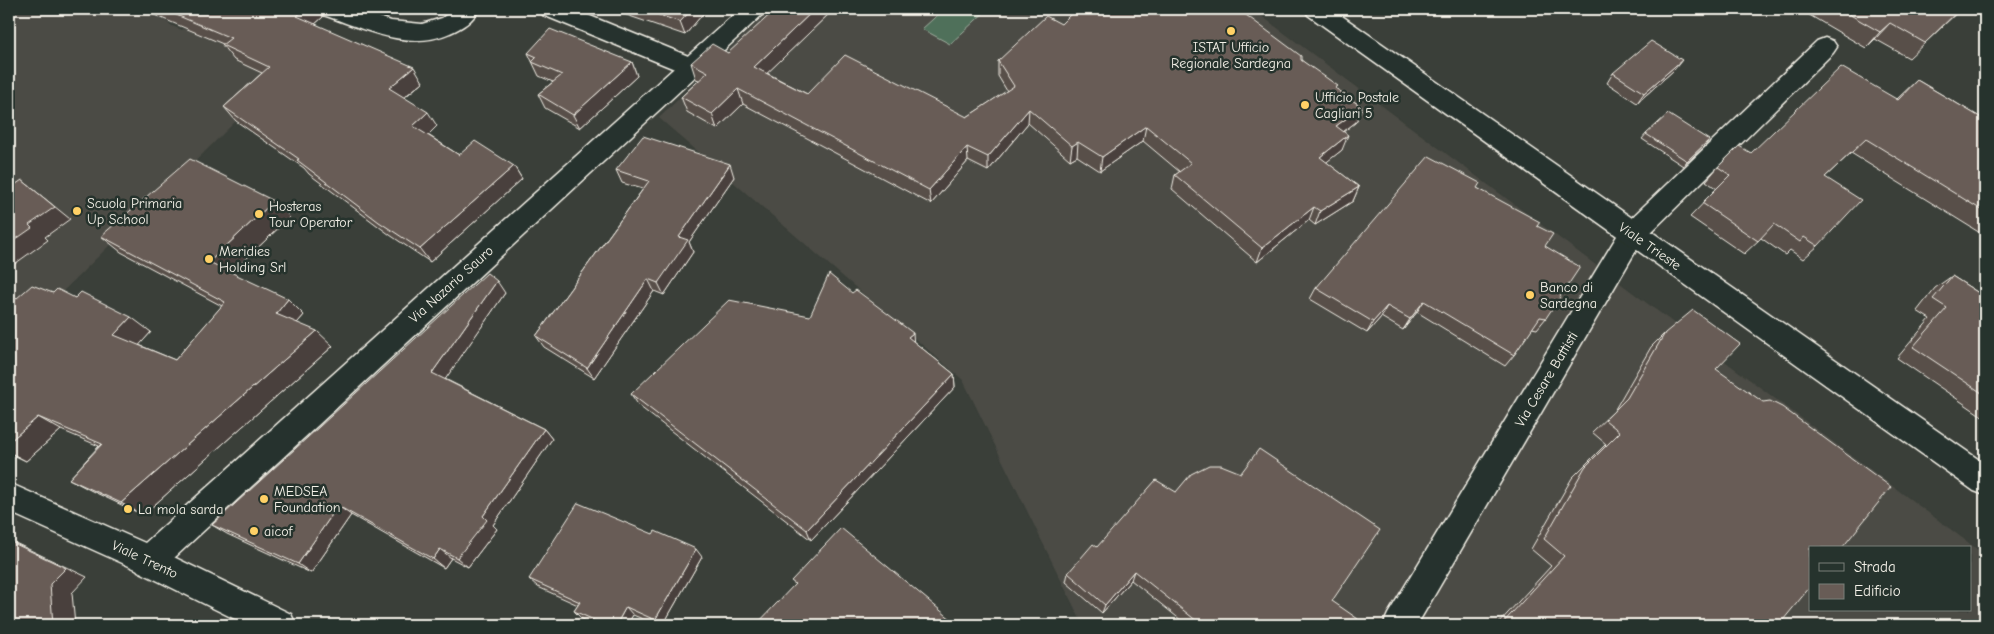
<svg xmlns="http://www.w3.org/2000/svg" width="1994" height="634" font-family="'Comic Neue',sans-serif">
  <style>
    .built { fill: #4b4b45; fill-rule: evenodd }
    .green { fill: #4f705a; stroke: #a2b0a1 }
    .lines { fill: none; stroke-linecap: round; stroke-linejoin: round }
    .street-casing { stroke: #f4f1e8; stroke-width: 3 }
    .secondary-casing { stroke: #f4f1e8; stroke-width: 3 }
    .street { fill: #26332d; fill-rule: evenodd }
    .secondary { fill: #26332d; fill-rule: evenodd }
    .wall { fill: #594f4a; stroke: #f4f1e8 }
    .shaded-wall { fill: #49403c; stroke: #f4f1e8 }
    .building { fill: #685c56; stroke: #f4f1e8 }
    .poi-dot { fill: #ffd166; stroke: #26332d; stroke-width: 2 }
    .labels { text-anchor: middle; stroke-width: 5; stroke-linejoin: round; paint-order: stroke }
    .poi-label { font-size: 14px; fill: #f4f1e8; stroke: #26332d; text-anchor: start }
    .street-label { font-size: 14px; fill: #f4f1e8; stroke: #26332d }
  </style>
  <rect width="100%" height="100%" fill="#3a3f39"/>
  <filter id="ink" filterUnits="userSpaceOnUse"><feTurbulence type="fractalNoise" baseFrequency=".02" numOctaves="2"/><feDisplacementMap in="SourceGraphic" scale="10" xChannelSelector="R" yChannelSelector="G"/><feConvolveMatrix kernelMatrix="1 2 1 2 8 2 1 2 1" color-interpolation-filters="sRGB"/></filter>
  <g filter="url(#ink)">
    <path class="built" d="M13,9H138L166,21L172,26L182,30L185,28L242,52L234,60L243,64L252,57L291,75L236,121L54,300L9,340V11Z
      M771,9H1252L1985,555V625H1083L963,380L659,118ZM1810,548H1970V610H1810Z"/>
    <path class="green" d="M944,9H988L950,44L922,29Z"/>
    <g class="lines">
      <g class="street-casing">
        <path id="street" d="M320,9H355L391,21L422,24L442,18L454,9H479C473,21 462,28 450,33C408,52 363,28 323,15Z
          M540,9H573L698,60L702,66L698,72L690,75L682,72L543,15Z
          M1825,38L1833,41L1837,47L1833,53L1641,242L1417,625H1383L1388,614L1623,226L1817,41Z
          M149,545L291,614L296,625H247L138,571L133,560L138,549Z"/>
      </g>
      <g class="secondary-casing">
        <path id="secondary" d="M740,9H765L762,15L160,571L149,575L9,512V483L145,543Z
          M1305,9H1332L1985,464V495L1974,491L1308,15Z"/>
      </g>
      <use href="#street" class="street"/>
      <use href="#secondary" class="secondary"/>
    </g>
    <path class="wall" d="M140,9H319L323,17L315,24L423,82L404,98L437,126L428,135L459,155L514,166L522,179L430,262L390,235L309,174L304,168L236,121L224,107L262,73L234,60L222,45L223,44Z
      M609,9H707L685,35Z
      M834,9L767,73L807,94L967,117L1007,91L998,76V61L1061,24L1301,60L1337,89L1362,107L1356,122L1343,132L1342,150L1326,162L1359,187L1353,201L1315,225L1309,220L1257,262L1172,189L1175,175L1180,172L1143,141L1100,171L1077,156L1070,160L1028,123L988,171L968,161L931,204L743,104L717,129L687,112L681,97L699,80L696,79L691,63L728,53Z
      M1799,9H1961L1909,58L1875,39L1866,48Z
      M528,53L632,62L637,76L580,128L545,108L538,94L553,82L539,76Z
      M1674,70L1637,103L1607,83L1613,73Z
      M1917,80L1985,120V236L1851,153L1825,177L1818,246L1803,259L1790,250L1785,255L1761,238L1744,254L1690,217L1717,189L1706,181L1718,167L1751,153L1897,99Z
      M1646,134L1709,140L1683,166L1642,139Z
      M616,170L734,177L689,242L693,252L664,295L654,291L594,378L544,347L536,336L643,189L622,183Z
      M1477,188L1537,226L1545,246L1546,318L1537,329L1532,328L1514,355L1505,366L1417,312L1403,330L1381,317L1367,333L1310,299L1316,288Z
      M274,201L290,217L231,273L304,315L297,323L333,346L143,515L92,491L69,479L99,446L61,430L26,461L9,453V305L53,293L75,298L151,332L139,345L175,360L222,306L121,252L101,236Z
      M1952,276L1985,297V418L1897,358L1930,319L1917,311L1935,288Z
      M505,293L445,379L544,429L552,439L493,525L497,529L468,567L451,558L444,568L351,515L311,573L227,534L212,525Z
      M1665,333L1716,369L1779,625H1497L1551,566L1531,549L1572,478L1606,444L1592,432L1614,411L1651,347Z
      M914,342L954,374L955,387L811,540L639,406L631,394Z
      M1176,492L1332,601L1354,625H1187L1131,580L1102,613L1066,582L1068,573L1097,547Z
      M653,534L702,557L663,625H657L633,615L627,625H597L582,619L574,611L578,605L538,587L529,579Z"/>
    <path class="shaded-wall" d="M305,9H319L323,17L307,31L297,16Z
      M692,9H707L685,35L680,22Z
      M815,9H834L758,82L754,67Z
      M1890,23L1875,39L1866,48L1880,32Z
      M1682,60L1674,70L1637,103L1644,93Z
      M632,62L637,76L580,128L573,115Z
      M414,67L423,82L398,102L389,88Z
      M738,89L743,104L717,129L712,114Z
      M1362,107L1356,122L1331,141L1336,126Z
      M1029,109L1028,123L988,171V157Z
      M428,112L437,126L423,140L413,126Z
      M1146,126L1143,141L1100,171L1102,157Z
      M1348,135L1342,150L1314,172L1320,157Z
      M1709,140L1705,146L1683,166L1687,161Z
      M1078,142L1077,156L1070,160L1072,146Z
      M967,147L968,161L931,204L929,190Z
      M730,164L734,177L689,242L693,252L664,295L658,283L679,237Z
      M514,166L522,179L430,262L420,249Z
      M22,180L70,219L45,237L48,240L9,268V244Z
      M1359,187L1353,201L1315,225L1320,211Z
      M274,201L290,217L226,278L209,262Z
      M1314,207L1309,220L1257,262L1262,248Z
      M648,279L654,291L594,378L587,368Z
      M497,281L505,293L442,384L432,373Z
      M288,299L304,315L292,329L276,314Z
      M1424,301L1417,312L1403,330L1410,319Z
      M1387,306L1381,317L1367,333L1373,322Z
      M131,317L151,332L135,350L114,335Z
      M317,331L333,346L143,515L121,503Z
      M913,333L914,347L908,337Z
      M954,374L955,387L811,540L807,530Z
      M38,417L61,430L26,461L9,452V442Z
      M544,429L552,439L493,525L497,529L468,567L457,558L483,516Z
      M338,506L351,515L311,573L298,564Z
      M9,540L87,577L72,593L75,625H53Z
      M440,549L451,558L444,568L433,559Z
      M696,549L702,557L663,625H660L655,620Z
      M1134,571L1131,580L1102,613L1105,605Z
      M626,607L633,615L627,625H616Z"/>
    <path class="building" d="M162,9H305L297,16L414,67L389,88L428,112L413,126L459,155L475,141L514,166L420,249L379,222L297,160L299,159L224,107L269,67L222,45L231,38Z
      M641,9H692L680,22Z
      M776,9H815L754,67L807,94L845,55L967,117L1014,86L998,61L1046,16L1061,24L1076,9H1238L1301,56V60L1338,86L1335,88L1362,107L1336,126L1348,135L1320,157L1359,187L1320,211L1314,207L1262,248L1175,175L1191,163L1146,126L1102,157L1078,142L1072,146L1029,109L988,157L967,147L929,190L738,89L712,114L681,97L708,72L691,63L712,44L728,53Z
      M1840,9H1960L1925,43L1890,23L1880,32Z
      M550,29L632,62L573,115L538,94L562,75L532,62L537,57L528,53Z
      M1651,41L1682,60L1644,93L1613,73Z
      M1841,67L1898,100L1917,80L1985,120V212L1866,139L1825,177L1861,200L1818,246L1804,237L1800,242L1774,224L1758,241L1702,203L1730,175L1718,167L1739,146L1751,153Z
      M1668,114L1709,140L1687,161L1646,134Z
      M643,136L730,164L679,237L688,240L658,283L648,279L587,368L536,336L649,181L616,170Z
      M1429,156L1480,183L1477,188L1540,222L1537,226L1553,234L1545,246L1580,267L1546,318L1540,317L1514,355L1424,301L1410,319L1387,306L1373,322L1316,288Z
      M190,159L274,201L209,262L288,299L276,314L317,331L121,503L69,479L102,444L38,417L9,442V305L32,285L53,293L57,289L75,298L81,292L131,317L114,335L175,360L225,302L101,236Z
      M22,180L55,207L29,225L32,228L9,244V189Z
      M487,273L497,281L432,373L544,429L483,516L487,520L457,558L440,549L433,559L338,506L298,564L212,525Z
      M829,274L852,293L856,290L913,333L908,337L954,374L807,530L631,394L729,300L810,316Z
      M1952,276L1985,297V395L1913,347L1947,308L1933,299Z
      M1693,310L1740,344L1716,369L1763,402L1770,401L1782,407L1891,487L1842,548H1810V587L1779,625H1501L1564,556L1544,539L1585,467L1620,432L1605,420L1627,398L1665,333Z
      M1259,449L1380,530L1332,601L1358,619L1354,625H1196L1198,622L1134,571L1105,605L1068,573L1093,544L1097,547L1156,480L1176,492L1191,474L1209,465H1221L1241,473Z
      M578,503L653,534L655,531L696,549L655,620L626,607L616,625H605L574,611L580,602L529,579Z
      M841,528L958,625H756L795,584L791,581Z
      M9,541L66,568L50,584L53,625H9Z"/>
  </g>
  <g class="poi-dot">
    <circle cx="1231" cy="31" r="5"/>
    <circle cx="1305" cy="105" r="5"/>
    <circle cx="77" cy="211" r="5"/>
    <circle cx="259" cy="214" r="5"/>
    <circle cx="209" cy="259" r="5"/>
    <circle cx="1530" cy="295" r="5"/>
    <circle cx="264" cy="499" r="5"/>
    <circle cx="128" cy="509" r="5"/>
    <circle cx="254" cy="531" r="5"/>
  </g>
  <g class="labels">
    <g class="poi-label">
      <text x="1231" y="52" text-anchor="middle">ISTAT Ufficio<tspan x="1231" dy="16">Regionale Sardegna</tspan></text>
      <text x="1315" y="102">Ufficio Postale<tspan x="1315" dy="16">Cagliari 5</tspan></text>
      <text x="87" y="208">Scuola Primaria<tspan x="87" dy="16">Up School</tspan></text>
      <text x="269" y="211">Hosteras<tspan x="269" dy="16">Tour Operator</tspan></text>
      <text x="219" y="256">Meridies<tspan x="219" dy="16">Holding Srl</tspan></text>
      <text x="1540" y="292">Banco di<tspan x="1540" dy="16">Sardegna</tspan></text>
      <text x="274" y="496">MEDSEA<tspan x="274" dy="16">Foundation</tspan></text>
      <text x="138" y="514">La mola sarda</text>
      <text x="264" y="536">aicof</text>
    </g>
    <g class="street-label">
      <text transform="translate(1650 246) rotate(35)" y="5">Viale Trieste</text>
      <text transform="translate(451 284) rotate(-42)" y="5">Via Nazario Sauro</text>
      <text transform="translate(1546 379) rotate(-59)" y="5">Via Cesare Battisti</text>
      <text transform="translate(145 559) rotate(25)" y="5">Viale Trento</text>
    </g>
  </g>
  <rect width="1994" height="634" fill="none" stroke="#26332d" stroke-width="30"/>
  <rect x="15" y="15" width="1964" height="604" fill="none" stroke="#f4f1e8" stroke-width="2" filter="url(#ink)"/>
  <rect x="1809" y="546" width="162" height="65" fill="#26332d" stroke="#787f78"/>
  <rect x="1819" y="563" width="25" height="8" fill="#26332d" stroke="#787f78"/>
  <text x="1854" y="572" font-size="15" fill="#f4f1e8">Strada</text>
  <rect x="1819" y="584" width="25" height="15" fill="#685c56" stroke="#787f78"/>
  <text x="1854" y="596" font-size="15" fill="#f4f1e8">Edificio</text>
</svg>
